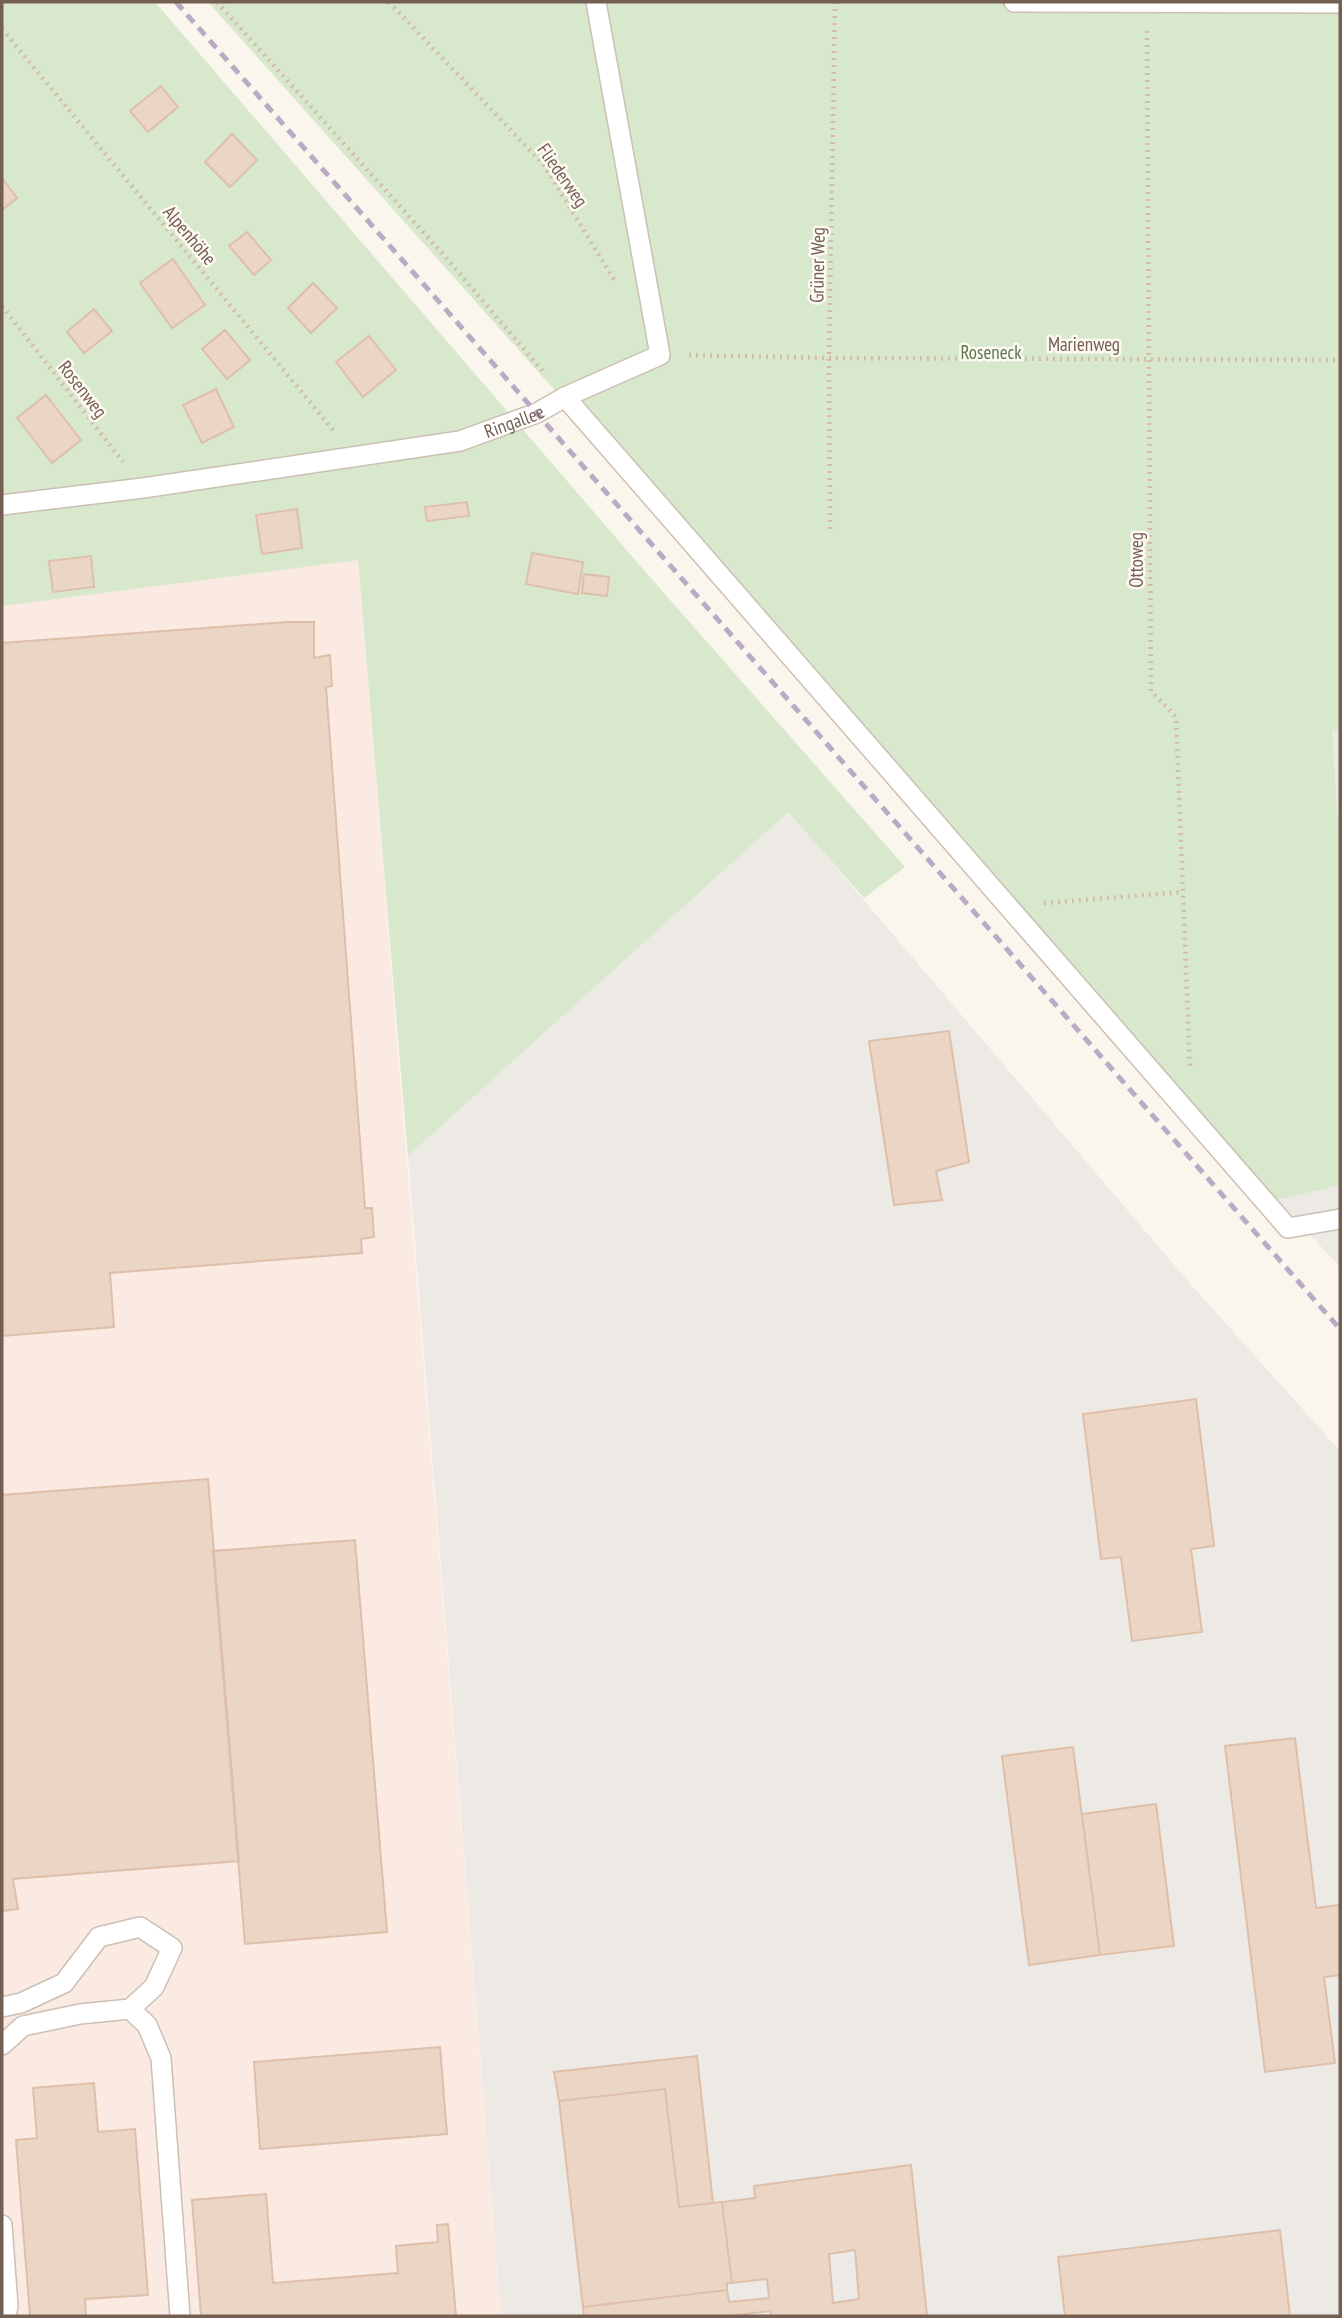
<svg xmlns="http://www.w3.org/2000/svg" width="1342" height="2318" font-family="'PT Sans Narrow',sans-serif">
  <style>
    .commercial { fill: #faeae2 }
    .industrial { fill: #ede9e5 }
    .green { fill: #d7e8cc }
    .building { fill: #ebd6c6; stroke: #debfaa; stroke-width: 2; fill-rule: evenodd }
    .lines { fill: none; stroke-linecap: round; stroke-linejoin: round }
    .service-casing { stroke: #ccbfb3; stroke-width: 22 }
    .path { stroke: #d3bbaa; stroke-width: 4.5; stroke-dasharray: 2 5; stroke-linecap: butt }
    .service { stroke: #fff; stroke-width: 19 }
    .rail { stroke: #baabc5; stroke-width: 5; stroke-dasharray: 10 7; stroke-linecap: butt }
    .labels { text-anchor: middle; stroke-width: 5; stroke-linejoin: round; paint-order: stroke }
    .street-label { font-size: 19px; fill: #745f52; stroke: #fefaf3 }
    .park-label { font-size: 19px; fill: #57784b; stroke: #fefaf3 }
  </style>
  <rect width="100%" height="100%" fill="#fbf6ed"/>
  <path class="commercial" d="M358,559L501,2316H2V606Z"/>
  <path class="industrial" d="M1332,728L1340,730V853Z
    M788,811L1186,1279L1340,1451V2316H501L408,1156Z
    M1340,1185V1267L1278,1200Z"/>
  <path class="green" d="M2,2H155L642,568L905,867L864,898L788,812L408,1156L358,560L2,606Z
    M208,2H1340V730L1332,729L1340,853V1185L1278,1200Z"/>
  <path class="building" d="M161,86L178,107L148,132L130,111Z
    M232,134L257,160L230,187L205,162Z
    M2,178L17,198L2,210Z
    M247,232L271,260L254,275L229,246Z
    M173,259L205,305L172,328L140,283Z
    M313,283L337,308L311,333L288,308Z
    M94,309L112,331L84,353L67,332Z
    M225,330L250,360L227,379L202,349Z
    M369,336L396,370L363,397L336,362Z
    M216,389L234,427L202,443L183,405Z
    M46,395L81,440L52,463L17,418Z
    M467,502L469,516L427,521L425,507Z
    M297,509L302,548L262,554L256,515Z
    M532,553L583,562L578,594L526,584Z
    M91,556L94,587L53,592L49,561Z
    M584,574L609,577L607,596L582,593Z
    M287,622H314V658L330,655L332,686L326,687L365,1208H372L374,1237L361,1239L362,1253L110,1273L114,1327L2,1336V643Z
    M949,1031L969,1162L936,1171L942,1200L894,1205L869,1041Z
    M1196,1399L1214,1546L1191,1549L1202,1632L1132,1641L1121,1557L1101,1559L1083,1414Z
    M208,1479L239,1861L13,1879L18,1909L2,1911V1495Z
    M355,1540L387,1932L245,1944L213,1551Z
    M1295,1738L1316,1908L1340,1905V1975L1324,1977L1335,2063L1265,2072L1225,1746Z
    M1073,1747L1100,1955L1029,1965L1002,1756Z
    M1156,1804L1174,1946L1100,1955L1082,1814Z
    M440,2047L447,2134L260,2149L254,2062Z
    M697,2056L713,2203L679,2207L665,2089L559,2101L554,2072Z
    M94,2083L98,2132L135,2129L148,2295L85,2299L86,2316H30L16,2140L37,2138L33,2088Z
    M665,2089L679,2207L722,2202L732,2283H727V2290L583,2307L559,2101Z
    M911,2165L927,2316H771L770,2311L730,2316H584L583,2307L727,2290L729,2302L769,2298L767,2279L732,2283L722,2202L755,2198L754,2186ZM855,2250L859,2299L833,2303L829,2254Z
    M266,2194L273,2283L398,2273L396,2246L438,2242L437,2225L448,2224L456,2316H201L192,2200Z
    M1280,2230L1290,2316H1065L1058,2257Z"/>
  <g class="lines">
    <g class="service-casing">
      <g id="service">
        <path d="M1014,2L1340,3"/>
        <path d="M565,397L1288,1228L1340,1219"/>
        <path id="s1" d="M2,505L143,488L460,441L537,413L565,397L660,355L596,2"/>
        <path d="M2,2007L21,2003L64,1983L99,1937L140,1927L172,1948L154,1987L130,2009L80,2014L23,2026L2,2045"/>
        <path d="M130,2009L147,2025L161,2058L180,2316"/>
        <path d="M2,2225L8,2306L6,2316"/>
      </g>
    </g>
    <path class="path" d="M217,2L448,260L546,375
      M389,2L543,164L616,283
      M2,29L333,430
      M1147,31L1151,691L1176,717L1190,1068
      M2,306L123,462
      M689,355L829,358L1340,360
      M830,529L829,358L835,2
      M1044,903L1183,892"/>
    <use href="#service" class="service"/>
    <path class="rail" d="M176,2L1340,1329"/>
  </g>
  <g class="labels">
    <g class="street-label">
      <text transform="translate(563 175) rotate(55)" y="7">Fliederweg</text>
      <text transform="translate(190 235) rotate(50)" y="7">Alpenhöhe</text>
      <text transform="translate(817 265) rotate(-89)" y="7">Grüner Weg</text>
      <text x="1084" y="351">Marienweg</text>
      <text transform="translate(83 389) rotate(52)" y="7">Rosenweg</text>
      <text dy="7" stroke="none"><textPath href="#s1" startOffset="520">Ringallee</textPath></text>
      <text transform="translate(1136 560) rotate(-90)" y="7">Ottoweg</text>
    </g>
    <g class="park-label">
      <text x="991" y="359">Roseneck</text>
    </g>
  </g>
  <rect width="1342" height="2318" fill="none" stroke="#745f52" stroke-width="7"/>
</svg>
